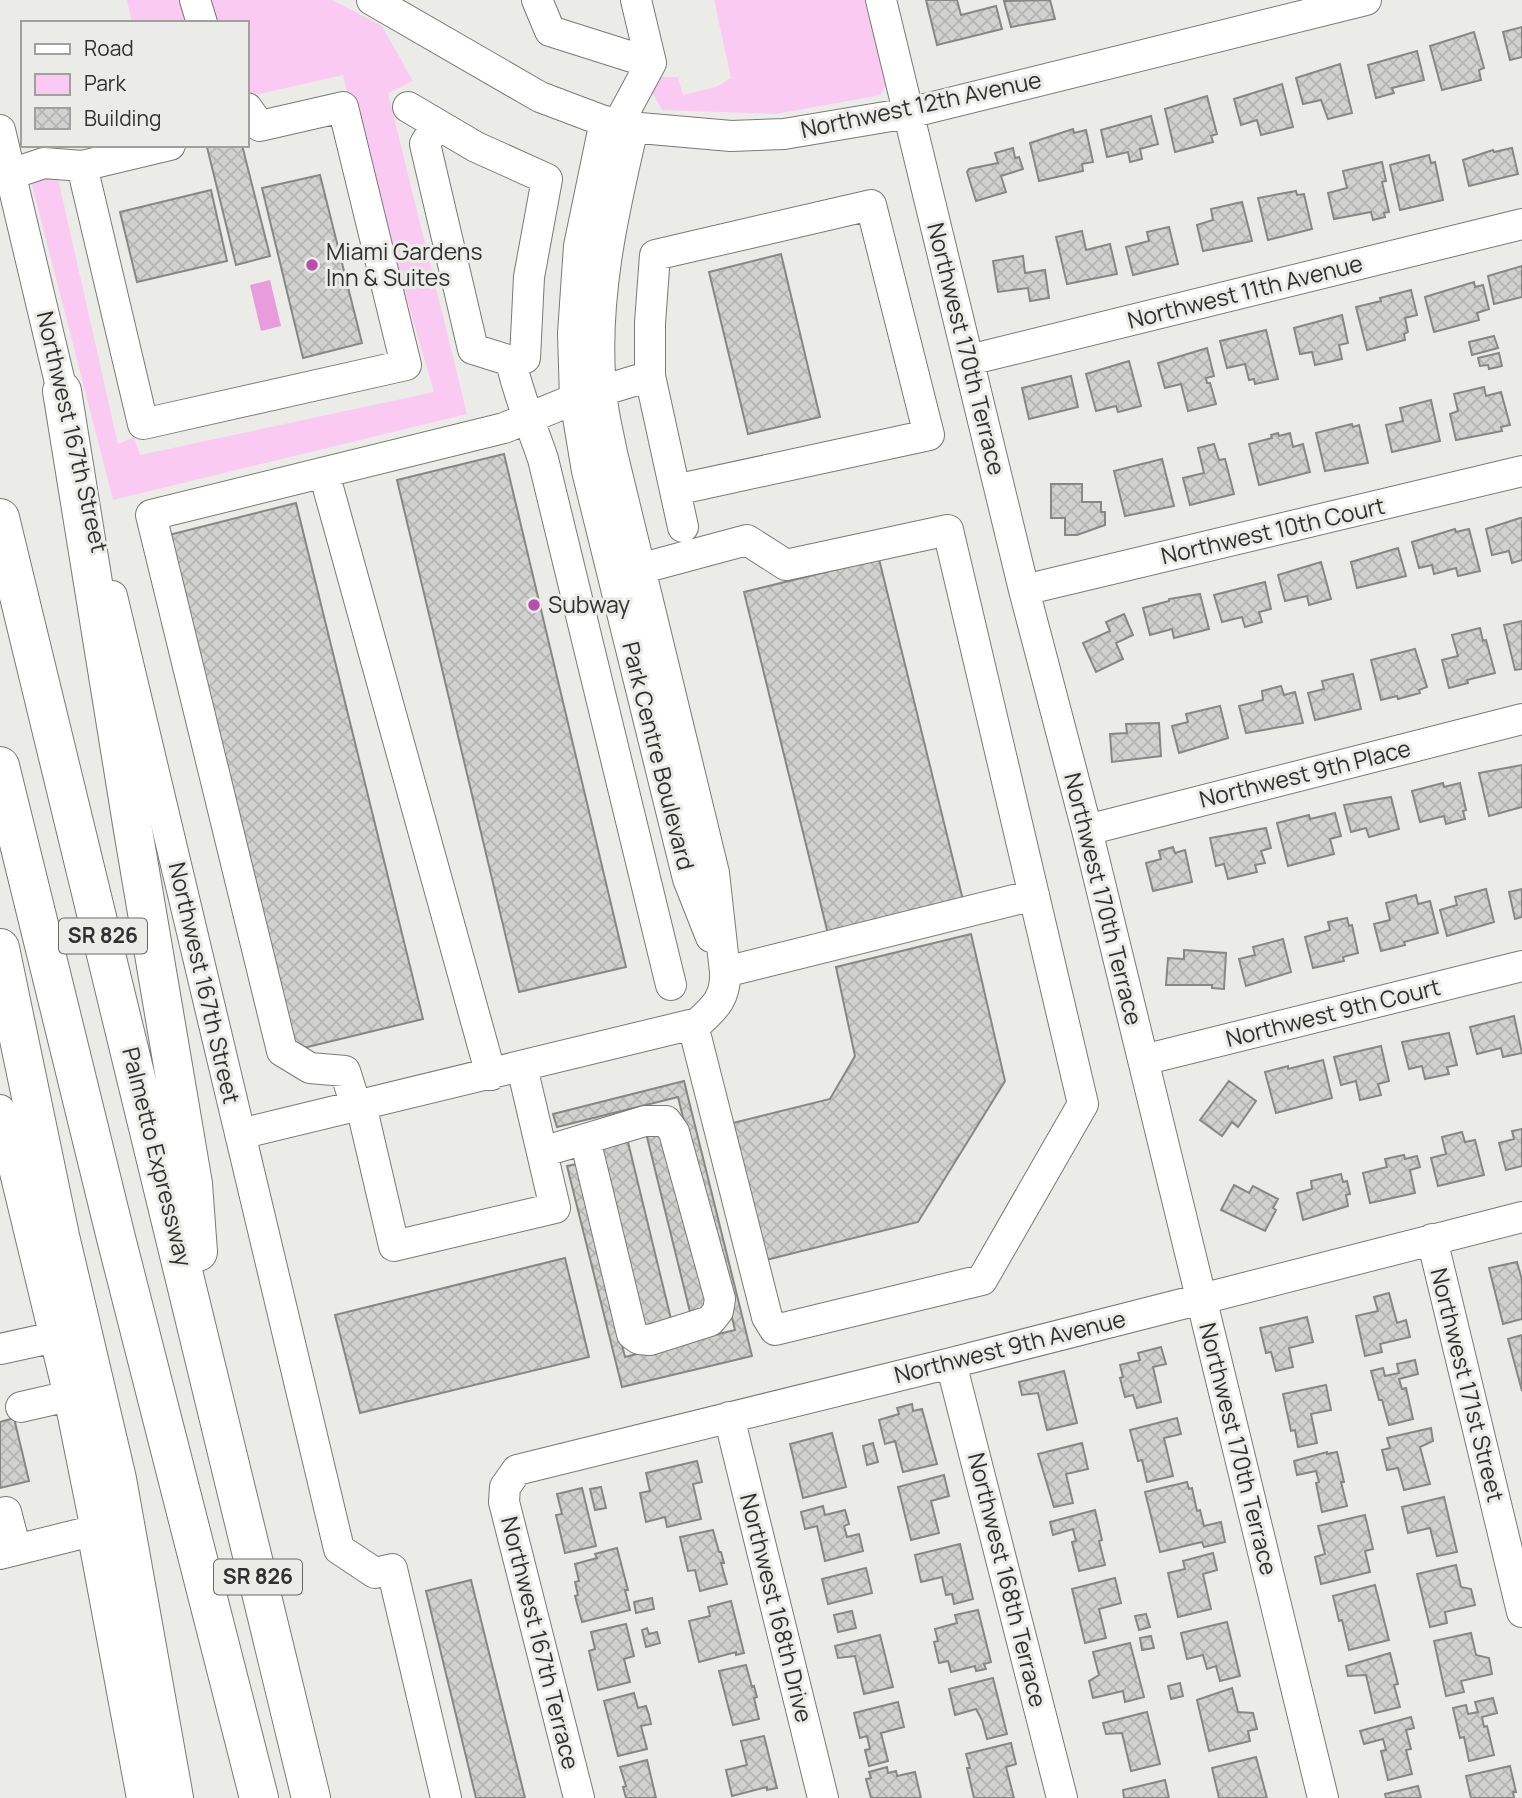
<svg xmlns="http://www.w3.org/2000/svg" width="1522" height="1798" font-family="Manrope,sans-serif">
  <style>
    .green { fill: #fbcaf3 }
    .water { fill: #e89bdd }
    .building { fill: url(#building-cross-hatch); stroke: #878885; stroke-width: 2 }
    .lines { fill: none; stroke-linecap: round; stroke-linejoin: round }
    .minor-casing { stroke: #797a77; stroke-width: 32 }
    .highway-casing { stroke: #797a77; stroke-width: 40 }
    .minor { stroke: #fff; stroke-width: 30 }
    .highway { stroke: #fff; stroke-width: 38 }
    .poi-dot { fill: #ba4eae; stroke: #ebece8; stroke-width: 2.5 }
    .labels { text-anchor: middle; stroke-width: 6; stroke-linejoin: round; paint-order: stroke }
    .shield { fill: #ebece8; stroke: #686967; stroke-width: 2 }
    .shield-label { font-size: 21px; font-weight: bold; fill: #303130 }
    .street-label { font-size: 23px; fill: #303130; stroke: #ebece8 }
    .poi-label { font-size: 23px; fill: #303130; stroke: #ebece8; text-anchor: start }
  </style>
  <defs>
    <pattern id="building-cross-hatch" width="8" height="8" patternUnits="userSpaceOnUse" patternTransform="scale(1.75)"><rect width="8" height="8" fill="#d1d2cf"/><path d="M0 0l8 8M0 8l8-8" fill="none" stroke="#b4b5b2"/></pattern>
  </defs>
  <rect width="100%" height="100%" fill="#ebece8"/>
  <path class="green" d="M127,0H182L187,23H132Z
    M204,0H332L382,26L413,81L388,93L467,414L113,500L31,181L57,174L118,444L134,437L140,455L434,392L348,98L343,75L251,96L247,94V23H210Z
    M714,0H874L889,78L881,95L776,114L662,110L652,92L660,77H678L683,95L716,87L731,78Z"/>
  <path class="water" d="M270,280L281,326L261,331L250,285Z"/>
  <path class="building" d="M926,0H957L961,15L996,6L1002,29L937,45Z
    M1050,0L1055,19L1011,27L1004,1Z
    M1522,27V57L1510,60L1503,32Z
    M1474,32L1484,68L1479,70L1481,80L1442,90L1430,46Z
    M1417,51L1424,80L1392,88L1394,93L1376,98L1368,65Z
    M1340,64L1352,113L1328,119L1321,100L1303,104L1296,78Z
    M1282,84L1293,127L1261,135L1257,120L1241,125L1234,99Z
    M1207,96L1217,134L1211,136L1213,142L1175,152L1165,109Z
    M1151,116L1158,144L1140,149L1142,159L1130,162L1128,152L1107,157L1101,130Z
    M1073,129L1074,133L1086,130L1093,162L1082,164L1083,171L1039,181L1030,143Z
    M216,145H242L270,256L236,265L207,147Z
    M1013,148L1015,158L1019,157L1023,169L1001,176L1006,192L976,201L967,172L969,169L998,163L995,153Z
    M1512,148L1518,174L1469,186L1463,160L1493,150L1494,152Z
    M1429,155L1431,163L1435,162L1443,200L1400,210L1390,165Z
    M1382,162L1386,181L1382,182L1389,212L1384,213L1385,217L1373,220L1371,212L1334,219L1328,193L1347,188L1343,171Z
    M320,175L362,343L303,358L262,188Z
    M211,190L227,261L137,282L120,212Z
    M1296,191L1297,195L1304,194L1312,229L1268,240L1258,198Z
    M1242,202L1252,241L1203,251L1197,225L1213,220L1211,209Z
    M1169,227L1178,264L1133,275L1126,247L1149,241L1147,232Z
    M1082,231L1086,250L1110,244L1117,274L1067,284L1056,237Z
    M781,254L820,417L748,434L709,272Z
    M1023,256L1025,273L1045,270L1049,298L1030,301L1028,288L998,292L993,261Z
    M1522,266V297L1494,304L1488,276Z
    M1474,282L1475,287L1483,285L1489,309L1477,313L1479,320L1434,332L1425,297Z
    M1411,290L1417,315L1405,318L1408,332L1404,334L1405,340L1367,350L1356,307L1381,301L1380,298Z
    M1342,315L1348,343L1339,345L1342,359L1315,365L1312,352L1300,354L1294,328Z
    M1266,330L1278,379L1255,384L1254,379L1249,380L1245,364L1227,368L1220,341Z
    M1494,336L1498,348L1472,355L1469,342Z
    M1207,348L1214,376L1206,378L1207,383H1210L1216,404L1188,411L1181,384L1165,388L1158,363Z
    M1499,353L1502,366L1489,369L1488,365L1480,366L1478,358Z
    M1129,361L1141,406L1118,412L1116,406L1096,411L1086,374Z
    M1071,376L1078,407L1029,419L1022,388Z
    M1484,387L1486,396L1501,392L1510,425L1501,427L1502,431L1456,440L1450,414L1458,411L1454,394Z
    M1431,400L1440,441L1392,452L1386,425L1403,421L1400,408Z
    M1352,424L1353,427L1359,425L1368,463L1325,471L1316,433Z
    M1278,433L1279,436L1290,433L1293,447L1303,444L1310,472L1259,485L1249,444L1272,438L1271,435Z
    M1214,444L1219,460L1225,459L1234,494L1190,505L1183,478L1204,473L1198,448Z
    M504,454L626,967L519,992L397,480Z
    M1162,459L1174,506L1125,516L1114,471Z
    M1051,484H1082V502H1101V512H1105V525L1077,535H1065V518H1051Z
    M296,503L423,1019L295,1050L169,535Z
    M1520,518H1522V560L1512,563L1509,551L1492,555L1486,529Z
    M1455,529L1456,532L1469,529L1480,571L1458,576L1456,568L1434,574L1432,565L1419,568L1412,542Z
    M1398,548L1406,576L1357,588L1351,562Z
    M879,559L963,900L828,934L744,592Z
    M1321,562L1331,599L1309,605L1307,596L1285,601L1278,575Z
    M1265,582L1271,609L1259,612L1262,622L1245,627L1242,617L1222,622L1214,595Z
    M1200,594L1209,629L1174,638L1172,629L1150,635L1143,608L1169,601V599Z
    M1124,614L1133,635L1116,643L1123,659L1096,672L1083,643L1110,631L1106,622Z
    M1522,621V669L1515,670L1504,625Z
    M1480,628L1483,641L1486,640L1495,673L1467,680L1468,683L1449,688L1442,660L1458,656L1452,635Z
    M1415,649L1427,687L1419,690L1420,693L1398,699L1397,696L1381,700L1371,660Z
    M1353,674L1361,709L1315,720L1308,693L1324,689L1322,681Z
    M1281,686L1284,695L1295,692L1303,723L1246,733L1239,706L1263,700L1262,691Z
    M1220,706L1228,738L1179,753L1172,726L1188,722L1186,714Z
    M1159,723L1161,756L1112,762L1110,734L1127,733L1126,724Z
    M1522,765V807L1489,816L1479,773Z
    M1443,783L1444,787L1460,783L1466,810L1463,811L1465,819L1446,824L1444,816L1420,822L1412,791Z
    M1391,797L1399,829L1369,837L1366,828L1351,832L1344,805Z
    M1335,813L1341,836L1330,839L1334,854L1288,866L1277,823L1309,815L1310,819Z
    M1266,828L1271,848L1261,851L1265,863L1255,865L1257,872L1228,879L1224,864L1216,866L1210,838Z
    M1173,847L1175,853L1185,850L1192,882L1153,891L1146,863L1161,859L1159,851Z
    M1486,889L1494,922L1447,936L1440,910L1457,905L1455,897Z
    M1522,889V917L1515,919L1509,892Z
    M1416,895L1418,904L1430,901L1438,933L1404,942L1405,945L1381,951L1374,924L1390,920L1386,903Z
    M1347,918L1349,926L1352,925L1358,953L1343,957L1344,961L1313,968L1305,937L1330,930L1328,922Z
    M971,934L1005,1081L918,1222L766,1260L733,1123L830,1099L855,1056L836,967Z
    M1283,939L1291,972L1246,986L1239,959L1255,955L1253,947Z
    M1184,950L1226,953L1224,989L1212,988V985H1166L1168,958L1184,959Z
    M1514,1016L1522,1053L1503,1057L1501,1048L1477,1054L1470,1027Z
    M1449,1033L1457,1065L1447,1067L1449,1074L1425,1079L1422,1066L1409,1069L1402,1042Z
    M1381,1046L1389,1081L1378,1084L1381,1095L1360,1100L1356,1081L1341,1085L1334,1057Z
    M1323,1060L1332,1098L1276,1113L1265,1072L1288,1066V1069Z
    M684,1081L752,1356L622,1387L567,1166L577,1164L625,1357L735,1330L678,1097L557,1127L553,1114Z
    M1229,1081L1256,1101L1238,1127L1232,1122L1222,1136L1200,1120Z
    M665,1129L709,1308L690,1312L646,1133Z
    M1522,1129V1166L1506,1170L1499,1143L1514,1139L1512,1131Z
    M1462,1132L1465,1142L1475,1140L1484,1175L1438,1186L1431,1158L1446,1154L1442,1137Z
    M627,1138L671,1319L639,1327L594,1146Z
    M1404,1155L1405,1159L1417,1156L1420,1167L1410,1170L1415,1193L1370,1203L1363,1173L1387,1167L1385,1159Z
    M1341,1174L1343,1182L1347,1181L1350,1194L1346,1195L1348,1206L1303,1220L1297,1193L1312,1189L1311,1181Z
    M1234,1185L1249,1193L1253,1186L1278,1199L1273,1208L1276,1210L1265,1231L1221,1210Z
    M565,1258L589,1357L360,1413L335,1315Z
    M1517,1262L1522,1280V1319L1503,1324L1489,1268Z
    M1389,1293L1397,1323L1406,1320L1410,1337L1380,1344L1382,1352L1365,1356L1356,1316L1378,1311L1374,1297Z
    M1307,1317L1313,1342L1289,1348L1293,1367L1276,1371L1271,1352L1266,1353L1260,1328Z
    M1522,1335V1391L1508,1339Z
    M1161,1347L1166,1364L1153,1367L1161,1402L1137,1408L1133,1395L1125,1397L1120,1378L1123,1377L1120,1365L1140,1360L1138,1353Z
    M1415,1360L1418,1374L1399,1379L1402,1389L1406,1388L1413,1419L1389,1425L1382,1400H1379L1371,1371L1383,1368L1385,1376L1399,1373L1397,1364Z
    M1064,1371L1077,1423L1047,1430L1038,1393L1022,1395L1019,1382Z
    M1326,1385L1331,1410L1311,1414L1317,1443L1298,1447L1295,1430L1291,1431L1283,1394Z
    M912,1404L913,1411L922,1409L937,1464L903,1472L895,1441L885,1444L879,1420L899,1414L897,1408Z
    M14,1418L29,1481L0,1488V1422Z
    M1177,1418L1181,1434L1164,1438L1173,1476L1147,1482L1142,1460L1138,1461L1130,1430Z
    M1431,1428L1433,1441L1420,1447L1430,1484L1404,1490L1398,1468L1387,1470L1382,1450L1390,1448L1387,1438Z
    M832,1433L846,1487L803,1498L790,1444Z
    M873,1443L878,1462L867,1465L863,1446Z
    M1082,1443L1088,1469L1066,1474L1073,1503L1054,1507L1038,1454Z
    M1327,1452V1454L1337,1452L1344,1482H1341L1347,1506L1322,1512L1316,1483L1319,1482L1316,1471L1297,1475L1294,1461Z
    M697,1461L702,1482L693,1484L701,1519L667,1527L665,1517L646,1522L640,1493L650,1491L646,1473Z
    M944,1475L949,1496L931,1501L939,1533L911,1540L898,1487Z
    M1187,1482L1189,1489L1192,1488L1197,1511L1200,1510L1204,1526L1221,1522L1225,1542L1204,1547L1202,1542L1160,1552L1145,1492Z
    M601,1487L606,1508L595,1510L590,1489Z
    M582,1488L596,1546L565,1553L556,1515L562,1514L557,1494Z
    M1444,1497L1457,1552L1437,1556L1430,1528L1408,1533L1402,1507Z
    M823,1506L825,1515L845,1510L849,1524L844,1526L847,1537L859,1534L863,1551L825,1561L817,1526L805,1529L801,1512Z
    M1095,1510L1102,1540L1099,1541L1105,1565L1079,1571L1072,1542L1076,1541L1073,1529L1053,1535L1050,1522Z
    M1365,1515L1373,1549L1365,1551L1370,1572L1321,1584L1315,1557L1325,1554L1318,1526Z
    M713,1530L719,1552H721L724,1563H721L727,1584L700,1591L695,1570L688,1571L680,1537Z
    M960,1544L973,1599L954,1604L952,1594L946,1595L942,1577L921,1582L915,1555Z
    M617,1548L628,1590H625L630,1610L582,1622L575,1596L578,1595L575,1582L579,1581L575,1564L597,1558L595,1554Z
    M1213,1553L1217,1570L1203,1574L1211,1609L1178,1617L1168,1573L1185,1569L1183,1561Z
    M1456,1565L1461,1587L1471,1589L1475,1605L1445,1612L1447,1623L1430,1627L1417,1574Z
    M866,1568L872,1593L828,1604L822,1579Z
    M1115,1578L1121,1603L1099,1609L1106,1638L1085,1643L1072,1589Z
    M471,1580L525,1798H476L426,1591Z
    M1375,1585L1389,1640L1349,1650L1342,1620L1339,1621L1333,1596Z
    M652,1598L654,1609L636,1613L634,1602Z
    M731,1601L744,1653L736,1655V1652L699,1662L689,1621L710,1616L708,1607Z
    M978,1610L991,1662L984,1664L986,1669L976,1671L975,1666L951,1672L948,1661L939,1663L934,1642L938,1641L935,1629L957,1623L955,1615Z
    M852,1611L856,1628L838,1632L834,1615Z
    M1146,1614L1150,1627L1139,1630L1135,1616Z
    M1227,1622L1240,1676L1220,1681L1216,1666L1207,1669L1203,1655L1187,1659L1181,1633Z
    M626,1624L634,1656L624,1659L630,1682L598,1690L589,1651L595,1649L591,1632Z
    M647,1628L649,1634L657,1632L660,1643L646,1647L642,1630Z
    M1471,1633L1476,1655L1489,1658L1492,1674L1461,1681L1464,1692L1446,1696L1434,1641Z
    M880,1635L893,1687L864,1694L855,1656L838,1658L835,1646Z
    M1151,1636L1154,1648L1142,1650L1140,1638Z
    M1130,1643L1144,1697L1125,1702L1123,1691L1093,1698L1089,1681L1099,1675L1093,1652Z
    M1390,1653L1398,1684L1394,1685L1400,1707L1375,1713L1366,1675L1348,1676L1346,1666Z
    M746,1665L752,1687L754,1686L757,1697L754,1698L759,1719L733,1725L719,1671Z
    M993,1678L1007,1734L987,1739L982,1720L976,1709L955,1715L949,1689Z
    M1180,1683L1183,1696L1171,1699L1168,1686Z
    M1232,1688L1238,1712L1253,1713L1257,1729L1248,1731L1250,1741L1209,1751L1197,1700Z
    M634,1693L638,1708L646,1706L649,1715L651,1724L641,1726L647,1749L618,1756L604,1701Z
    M1493,1698L1497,1713L1482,1717L1484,1727L1487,1726L1494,1755L1469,1761L1464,1737L1460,1738L1453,1708L1466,1705L1468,1714L1478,1712L1475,1702Z
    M898,1702L904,1727L881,1733L888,1761L869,1766L865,1750L870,1749L867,1736L860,1738L854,1713Z
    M1147,1712L1160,1764L1131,1771L1122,1733L1106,1734L1103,1723Z
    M1411,1717L1414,1728L1406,1730L1411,1749L1406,1750L1412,1774L1388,1780L1381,1751L1386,1750L1383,1739L1364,1744L1360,1731Z
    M764,1736L777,1788L767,1790V1787L732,1796L726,1770L747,1765L741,1741Z
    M1011,1743L1016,1764L1006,1767L1014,1798H974L967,1768H970L966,1754Z
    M1256,1757L1267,1798H1219L1212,1768Z
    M647,1760L656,1798H626L623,1787L626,1786L620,1767Z
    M1510,1766L1516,1792H1513L1514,1798H1471L1466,1776Z
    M887,1767L888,1773L896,1771L897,1776L915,1772L921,1798H871L866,1779L871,1778L869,1772Z
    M1165,1780L1169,1798H1124L1123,1790Z
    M1418,1786L1421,1798H1386L1385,1794Z"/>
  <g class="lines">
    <g class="minor-casing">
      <path id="minor" d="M195,0L202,23
        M372,0L540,97L617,126L731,136L784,134L909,113L1366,0
        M537,0L550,31L651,63
        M881,0L1024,590L1087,830L1323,1798
        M408,107L476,147L547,179L529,277L525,358L511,361C518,395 532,426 543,459L671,985
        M605,121L579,246L573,333L575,399L587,471L688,879L711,937
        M437,124L425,144L473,349L511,361
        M617,126L651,63L636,0
        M0,130L67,412
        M82,166L143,424L406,365L343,107L260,126L247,108
        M11,174L44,163L82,166L170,145
        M969,360L1522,224
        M324,473L491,1075
        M675,490L929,435L871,205L655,255L650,323V376L683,527
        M613,576L747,540L786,565L948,530L1083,1104L982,1280L775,1330L767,1317L693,1025
        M1024,590L1522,471
        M112,596L339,1549L375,1573L392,1569L446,1798
        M1087,830L1522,719
        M725,972L1034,895
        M1143,1060L1522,966
        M361,1105L394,1246L555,1208L522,1067
        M356,1106L345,1071L310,1068L282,1051L151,515L504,428L575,399L650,376
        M0,1110L69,1396L96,1530L0,1554
        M240,1134L698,1023C716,1007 726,997 725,972L714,873L612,453C608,432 602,410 601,389C593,301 613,213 633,128
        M542,1152L645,1121H666L674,1132L720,1299L718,1311L710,1321L650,1340L639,1339L632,1334L585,1139
        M1432,1239L1522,1612
        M0,1349L55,1337
        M951,1363L1062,1798
        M21,1407L69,1396
        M729,1417L823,1798
        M6,1512L16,1550
        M579,1798L504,1502L505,1487L517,1470L951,1363L1522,1217"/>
    </g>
    <g class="highway-casing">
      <path id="highway" d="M62,391L133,830L193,1184L198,1252
        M0,518L311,1798
        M0,766L116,1238L259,1798
        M0,948L60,1236L117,1479L174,1798
        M96,1530L146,1798"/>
    </g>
    <use href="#minor" class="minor"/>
    <use href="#highway" class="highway"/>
  </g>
  <g class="poi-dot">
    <circle cx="312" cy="265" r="7"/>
    <circle cx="534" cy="605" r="7"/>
  </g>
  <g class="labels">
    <g class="shield">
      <rect x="59" y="918.5" width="88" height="35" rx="5"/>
      <rect x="214" y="1559.5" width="88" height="35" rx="5"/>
    </g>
    <g class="shield-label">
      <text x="103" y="943">SR 826</text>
      <text x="258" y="1584">SR 826</text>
    </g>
    <g class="street-label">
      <text transform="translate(921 105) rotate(-12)" y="8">Northwest 12th Avenue</text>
      <text transform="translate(1245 292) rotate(-14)" y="8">Northwest 11th Avenue</text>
      <text transform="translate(966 349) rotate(76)" y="8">Northwest 170th Terrace</text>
      <text transform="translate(72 432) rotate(77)" y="8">Northwest 167th Street</text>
      <text transform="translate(1273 531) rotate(-13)" y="8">Northwest 10th Court</text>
      <text transform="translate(658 756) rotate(76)" y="8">Park Centre Boulevard</text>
      <text transform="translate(1305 774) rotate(-14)" y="8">Northwest 9th Place</text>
      <text transform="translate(1103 899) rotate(76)" y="8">Northwest 170th Terrace</text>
      <text transform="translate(204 983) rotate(77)" y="8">Northwest 167th Street</text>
      <text transform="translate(1333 1013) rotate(-14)" y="8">Northwest 9th Court</text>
      <text transform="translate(157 1157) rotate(76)" y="8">Palmetto Expressway</text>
      <text transform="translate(1010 1347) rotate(-14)" y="8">Northwest 9th Avenue</text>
      <text transform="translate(1467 1385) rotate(76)" y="8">Northwest 171st Street</text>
      <text transform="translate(1238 1449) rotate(76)" y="8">Northwest 170th Terrace</text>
      <text transform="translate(1007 1580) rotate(76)" y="8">Northwest 168th Terrace</text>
      <text transform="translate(776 1608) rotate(76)" y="8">Northwest 168th Drive</text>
      <text transform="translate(540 1643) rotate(76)" y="8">Northwest 167th Terrace</text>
    </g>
    <g class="poi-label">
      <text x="326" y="260">Miami Gardens<tspan x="326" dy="26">Inn &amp; Suites</tspan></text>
      <text x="548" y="613">Subway</text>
    </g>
  </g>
  <rect x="21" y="21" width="228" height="126" fill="#ebece8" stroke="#a0a19e" stroke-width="2"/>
  <rect x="35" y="44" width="35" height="10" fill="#ffffff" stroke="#a0a19e" stroke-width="2"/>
  <text x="84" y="56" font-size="21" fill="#303130">Road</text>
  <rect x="35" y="74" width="35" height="21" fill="#fbcaf3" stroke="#a0a19e" stroke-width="2"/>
  <text x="84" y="91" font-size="21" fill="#303130">Park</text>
  <rect x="35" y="108" width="35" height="21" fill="url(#building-cross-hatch)" stroke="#a0a19e" stroke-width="2"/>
  <text x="84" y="126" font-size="21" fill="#303130">Building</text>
</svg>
